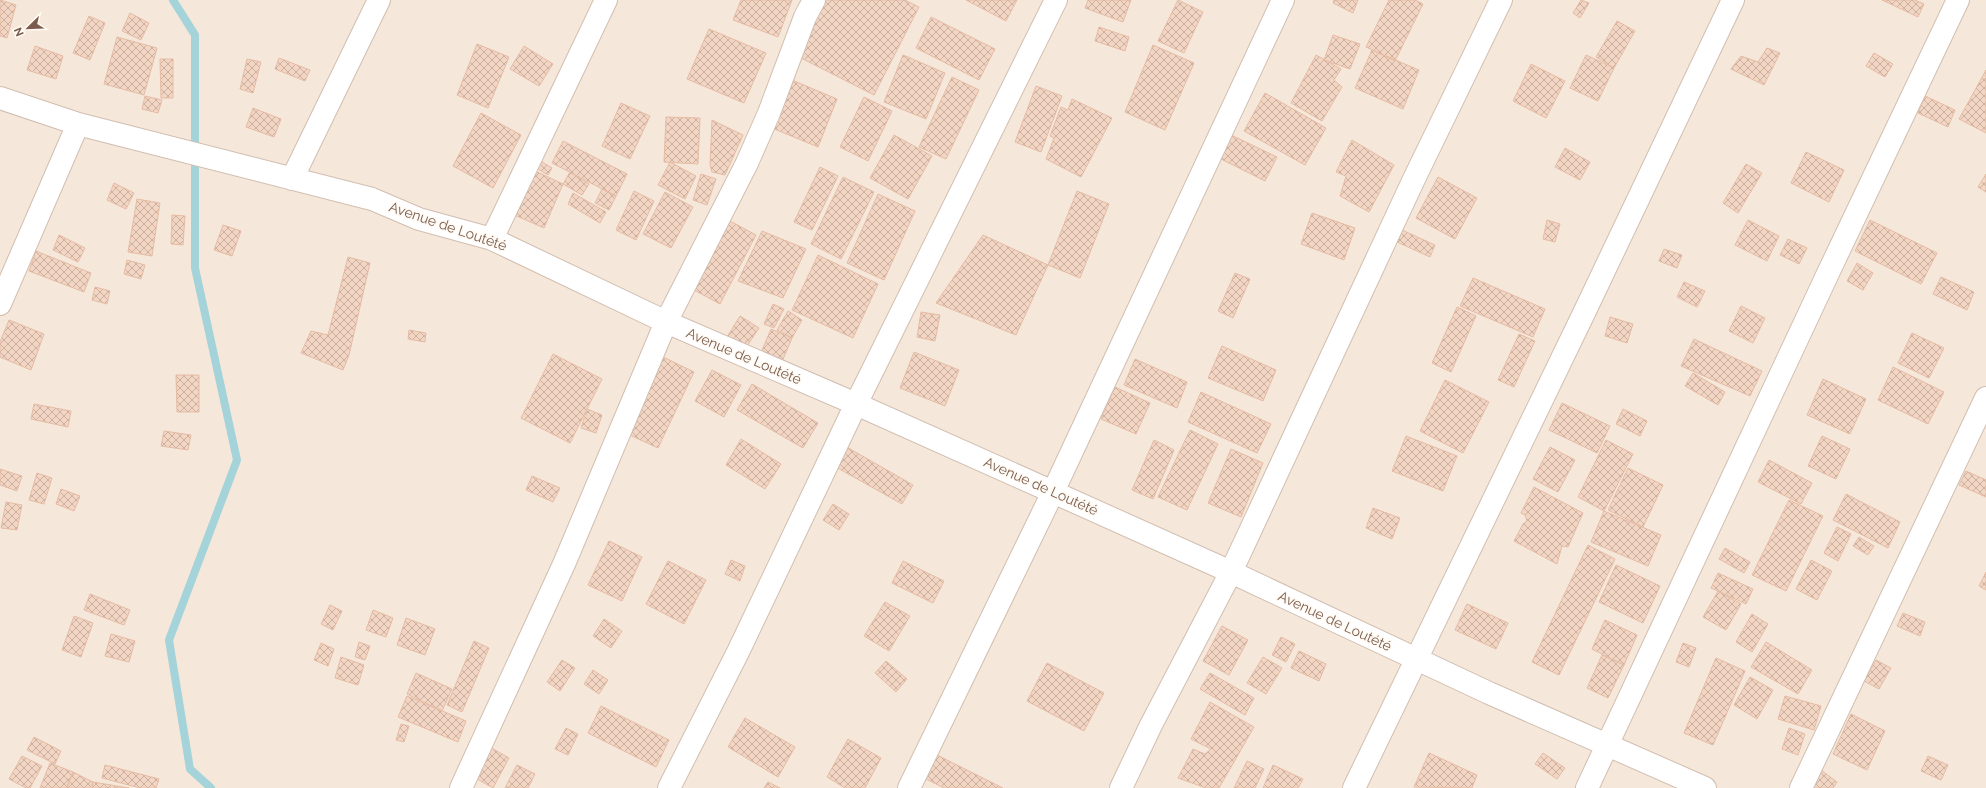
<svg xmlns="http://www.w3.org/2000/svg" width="1986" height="788" font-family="Raleway,sans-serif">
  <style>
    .residential { fill: #f5e8da }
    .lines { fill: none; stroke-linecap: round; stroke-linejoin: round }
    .stream { stroke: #a5d3da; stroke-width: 8 }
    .building { fill: url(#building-cross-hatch); stroke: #e6bba3 }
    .minor-casing { stroke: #d1beb0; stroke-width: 24 }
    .minor { stroke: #fff; stroke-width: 22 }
    .labels { text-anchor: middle; stroke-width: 3; stroke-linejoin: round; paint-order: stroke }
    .street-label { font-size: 14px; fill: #7a5c4d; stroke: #fffaf3 }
  </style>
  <defs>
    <pattern id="building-cross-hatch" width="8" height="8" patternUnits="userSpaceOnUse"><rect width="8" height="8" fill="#f3d5c3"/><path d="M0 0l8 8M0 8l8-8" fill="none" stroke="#cab0a1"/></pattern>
  </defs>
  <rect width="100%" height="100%" fill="#fdf6ec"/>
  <path class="residential" d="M0,0H1986V788H0Z"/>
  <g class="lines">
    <path class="stream" d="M173,0L195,35V268L237,460L169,640L190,769L211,788"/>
  </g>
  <path class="building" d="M0,0L16,5L7,38L0,36Z
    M741,0H792L778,37L733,20Z
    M822,0H905L919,7L874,95L795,55Z
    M966,0H1017L1006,21Z
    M1088,0H1131L1123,22L1085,8Z
    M1178,0L1203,12L1184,53L1158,41Z
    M1334,0H1358L1353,13L1333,3Z
    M1389,0H1415L1423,4L1395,61L1366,47Z
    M1581,0L1589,3L1580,18L1573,13Z
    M1882,0H1915L1924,4L1918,17Z
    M130,13L149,23L141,40L122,31Z
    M89,16L105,23L90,60L73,53Z
    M931,17L995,49L979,80L916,48Z
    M1617,21L1635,31L1614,68L1596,57Z
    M1099,27L1129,37L1125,51L1095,41Z
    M709,29L766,53L744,103L687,79Z
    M1333,35L1360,44L1350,69L1324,60Z
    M117,37L157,48L144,95L104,84Z
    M477,44L509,57L488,108L457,95Z
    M1153,45L1194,63L1165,130L1125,112Z
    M35,46L63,56L56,79L27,70Z
    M524,46L553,64L539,86L510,69Z
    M1767,48L1780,53L1764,85L1731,69L1741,56L1758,62Z
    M1372,50L1419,70L1403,109L1355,88Z
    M1874,53L1893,64L1885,77L1866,66Z
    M903,55L945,73L926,119L884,102Z
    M1316,55L1341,69L1334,80L1342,87L1322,121L1291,103Z
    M1586,55L1614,68L1598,101L1570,88Z
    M279,58L310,70L305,81L275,69Z
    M160,59H173V98H161Z
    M247,59L261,62L253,93L240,89Z
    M1531,64L1565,81L1546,118L1513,101Z
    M1986,70V133L1959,119Z
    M952,77L979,90L946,159L919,147Z
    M792,80L837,99L818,147L772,128Z
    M1036,86L1062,96L1041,152L1015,142Z
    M1265,93L1326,128L1305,165L1244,131Z
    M145,96L162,100L158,113L142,109Z
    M1925,96L1955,110L1948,127L1918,113Z
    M864,97L892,111L868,161L840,147Z
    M1072,99L1112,118L1081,177L1046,159L1054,138L1050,136L1061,107L1068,110Z
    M621,103L650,116L630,159L602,146Z
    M253,108L281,119L274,137L246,127Z
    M481,113L521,135L493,188L453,166Z
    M666,117L700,118L698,164L664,162Z
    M712,120L743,135L725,175L712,172L710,165Z
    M1227,133L1277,157L1265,181L1217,157Z
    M894,135L932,156L908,199L870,178Z
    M1352,140L1394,165L1369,212L1340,196L1346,176L1336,172Z
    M563,141L627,174L616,196L552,163Z
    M1565,148L1590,162L1580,180L1555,167Z
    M1806,152L1844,170L1829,202L1791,183Z
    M539,160L552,168L548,175L535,167Z
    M670,162L696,176L685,199L658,185Z
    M1746,164L1762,173L1738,213L1723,203Z
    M820,167L838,176L812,230L794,222Z
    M531,169L563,184L544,228L512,214Z
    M570,172L589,184L582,195L563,184Z
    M701,174L716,179L707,205L693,200Z
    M1986,174V192L1978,187Z
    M843,177L874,192L841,259L811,244Z
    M1438,177L1477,198L1455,239L1416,218Z
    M114,183L134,193L126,209L107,200Z
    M602,189L616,196L609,210L595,203Z
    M634,191L654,201L636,240L616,230Z
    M1077,191L1109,204L1080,278L1048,265Z
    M665,192L693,207L671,248L643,234Z
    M573,193L606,212L600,223L568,204Z
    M878,194L915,211L884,280L847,263Z
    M137,199L160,203L152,256L128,252Z
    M1312,213L1355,228L1344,260L1301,244Z
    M172,215L185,216L183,245L171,244Z
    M1547,220L1560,224L1555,242L1543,239Z
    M1748,220L1779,236L1767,261L1735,245Z
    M1870,220L1937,253L1921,284L1855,251Z
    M730,221L756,235L720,304L694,290Z
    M223,225L241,231L232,256L214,250Z
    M1402,230L1435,245L1430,257L1397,242Z
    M762,231L806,249L783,298L738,281Z
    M59,235L85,248L78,262L53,250Z
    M983,235L1048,265L1016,335L936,303Z
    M1788,239L1807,248L1799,264L1780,255Z
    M1664,249L1682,255L1677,268L1659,261Z
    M36,251L91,273L84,292L29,271Z
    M818,255L878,284L853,338L792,310Z
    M348,257L370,263L349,355L343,370L301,353L311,331L328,335Z
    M127,260L145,265L141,279L124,274Z
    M1857,263L1873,273L1863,290L1847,281Z
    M1235,273L1250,279L1233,318L1218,311Z
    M1941,277L1974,292L1967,310L1933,294Z
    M1473,278L1545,309L1533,337L1460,306Z
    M1684,282L1705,291L1697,307L1677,297Z
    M95,287L110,291L107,304L92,300Z
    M773,304L784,309L774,328L764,324Z
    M1741,306L1765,318L1753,343L1729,331Z
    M1457,307L1476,316L1451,372L1432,363Z
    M788,311L802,320L792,338L777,330Z
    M921,312L940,315L935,341L917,337Z
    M740,316L759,328L745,349L727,337Z
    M1610,317L1633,324L1627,343L1605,336Z
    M9,320L44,334L31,370L0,357V342Z
    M771,329L792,338L781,364L760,355Z
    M409,330L426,333L425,342L408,339Z
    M1912,333L1944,348L1929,378L1898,363Z
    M1519,334L1535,341L1514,387L1498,380Z
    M1694,339L1762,371L1750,396L1681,366Z
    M1222,346L1276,370L1263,401L1208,378Z
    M914,352L959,370L945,406L900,388Z
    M553,354L602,379L570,443L521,418Z
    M657,354L694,372L658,448L621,431Z
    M1135,359L1187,382L1177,408L1124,385Z
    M1893,367L1944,392L1928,424L1878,400Z
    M712,370L741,385L724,417L695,401Z
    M1693,373L1725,392L1718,405L1685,386Z
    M176,375H199V412H177Z
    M1823,379L1866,399L1850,434L1807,415Z
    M1445,380L1489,402L1463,453L1420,431Z
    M752,384L818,423L803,448L737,410Z
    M1115,387L1150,403L1136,434L1101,419Z
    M1201,392L1271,424L1257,453L1188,422Z
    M1562,403L1610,426L1597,453L1549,430Z
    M34,404L71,411L68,427L31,419Z
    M587,409L602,415L596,433L581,428Z
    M1623,409L1647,421L1640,436L1616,424Z
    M1190,430L1218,444L1187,510L1158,497Z
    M164,431L191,435L188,450L161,446Z
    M1406,436L1457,456L1443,491L1392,471Z
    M1822,436L1850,449L1836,479L1808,466Z
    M741,439L781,464L765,489L726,465Z
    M1154,440L1174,450L1153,499L1132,490Z
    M1606,440L1633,454L1604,511L1578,497Z
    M845,446L913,485L902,504L834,466Z
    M1550,447L1575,460L1558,492L1533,479Z
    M1231,449L1263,463L1241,517L1208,503Z
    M1769,460L1812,483L1801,504L1758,482Z
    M1628,468L1663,485L1643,527L1608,510Z
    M0,469L22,476L17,491L0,485Z
    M1966,471L1986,480V497L1959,485Z
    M37,473L52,478L44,504L29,500Z
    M532,476L560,488L553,502L526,490Z
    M1534,487L1583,513L1568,547L1562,546L1557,564L1514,541L1523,524L1527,521L1525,515L1521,513Z
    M61,489L80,496L74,511L56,504Z
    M1846,494L1900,522L1888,548L1833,520Z
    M1789,500L1823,516L1786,591L1752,575Z
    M6,502L22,505L17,530L1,528Z
    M833,504L849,514L839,530L823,520Z
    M1373,508L1400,518L1392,539L1366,528Z
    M1604,511L1661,535L1648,566L1591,542Z
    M1837,527L1851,534L1838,561L1824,553Z
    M1859,537L1874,546L1868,555L1853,546Z
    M609,541L642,557L622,601L588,585Z
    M1588,545L1615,559L1559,675L1532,662Z
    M1725,548L1750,562L1744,573L1719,559Z
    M731,560L745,566L740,581L725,574Z
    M1811,560L1832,571L1817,600L1796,589Z
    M668,561L706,580L684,624L646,604Z
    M903,561L944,581L933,603L892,583Z
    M1616,565L1660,586L1643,623L1599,602Z
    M1986,572V590L1979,586Z
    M1718,573L1753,589L1746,604L1711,588Z
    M1718,591L1741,604L1726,630L1703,617Z
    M90,594L130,610L124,625L84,610Z
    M885,602L910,616L889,651L864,636Z
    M1467,604L1508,623L1496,649L1455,630Z
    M330,605L342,611L333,630L321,624Z
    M373,610L393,618L386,637L366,630Z
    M1903,613L1925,622L1920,636L1897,626Z
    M1752,614L1768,624L1752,652L1736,642Z
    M74,616L93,623L81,657L62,650Z
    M406,618L435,629L425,655L397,645Z
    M604,619L622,631L611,648L593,636Z
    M1605,620L1637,635L1624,665L1592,649Z
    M1222,626L1248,640L1229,675L1203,661Z
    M111,634L135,641L129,662L105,656Z
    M1281,637L1295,644L1286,662L1272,655Z
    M474,641L489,648L462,712L447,705Z
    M359,642L370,646L365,660L355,657Z
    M1766,642L1812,670L1798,694L1751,667Z
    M321,643L334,649L328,666L314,660Z
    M1683,643L1696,648L1689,667L1676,662Z
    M1299,651L1326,664L1319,681L1291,668Z
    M1602,655L1624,665L1608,698L1587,688Z
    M341,657L364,665L358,685L335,678Z
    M1263,657L1282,668L1266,694L1247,683Z
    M1716,658L1745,671L1713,745L1684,733Z
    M562,660L575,668L560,691L547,682Z
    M1876,660L1891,668L1879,689L1864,681Z
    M886,661L907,679L896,692L875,673Z
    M1047,663L1104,693L1084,731L1027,701Z
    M593,670L608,680L599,694L584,684Z
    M416,673L452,689L442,711L407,694Z
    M1210,673L1254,698L1245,715L1200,689Z
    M1750,677L1773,690L1757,719L1734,705Z
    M407,696L466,721L458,742L398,717Z
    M1785,696L1821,706L1814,730L1778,719Z
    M1210,702L1254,727L1219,788H1206L1178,778L1193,749L1205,754L1211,749L1191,739Z
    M601,706L669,740L656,767L588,733Z
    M1851,714L1885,731L1867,770L1833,754Z
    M745,718L795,747L778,777L728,747Z
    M401,724L409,726L404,742L396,740Z
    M566,728L578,734L568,755L555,749Z
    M1789,728L1805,734L1798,755L1782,749Z
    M34,737L61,751L55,764L27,750Z
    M848,739L881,758L865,788H845L827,777Z
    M488,746L509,758L493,788L472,776Z
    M1429,753L1477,775L1472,788L1414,787Z
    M1543,753L1565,768L1557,779L1535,764Z
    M935,754L1003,788H944L924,778Z
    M22,756L42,766L30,788H26L9,779Z
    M1928,756L1948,765L1941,780L1921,771Z
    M1247,761L1264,769L1255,788H1234Z
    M50,763L73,772L67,788H40Z
    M105,765L159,779L156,788H140L102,778Z
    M517,765L535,774L528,788H505Z
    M1273,765L1303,779L1298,788H1263Z
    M1821,770L1837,782L1833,788H1812Z
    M73,772L93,782L90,788H66Z
    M93,782L129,788H92Z
    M768,782L780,788H764Z"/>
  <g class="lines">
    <g class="minor-casing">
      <path id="minor" d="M0,98L78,124L372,199L419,219L492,239L666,322L856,404L1053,492L1231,572L1489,693L1705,788
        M292,179L379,0
        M492,239L606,0
        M0,304L78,124
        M461,788L564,564L666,322L747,163L769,113L805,17L814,0
        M669,788L738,652L856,404L1056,0
        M909,788L1053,492L1283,0
        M1121,788L1151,725L1231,572L1414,179L1501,0
        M1354,788L1584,313L1733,0
        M1587,788L1830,269L1958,0
        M1801,788L1986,398"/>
    </g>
    <use href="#minor" class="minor"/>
  </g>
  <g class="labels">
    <g class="street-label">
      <text transform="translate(448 226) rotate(19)" y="5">Avenue de Loutété</text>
      <text transform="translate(744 356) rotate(23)" y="5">Avenue de Loutété</text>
      <text transform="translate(1041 486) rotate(24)" y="5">Avenue de Loutété</text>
      <text transform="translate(1335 621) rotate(25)" y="5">Avenue de Loutété</text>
    </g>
  </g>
  <g transform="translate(28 28) rotate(247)" stroke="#fffaf3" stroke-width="3" paint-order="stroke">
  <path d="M0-3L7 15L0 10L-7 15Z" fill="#7a5c4d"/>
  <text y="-6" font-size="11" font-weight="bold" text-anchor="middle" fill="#7a5c4d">N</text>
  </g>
</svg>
